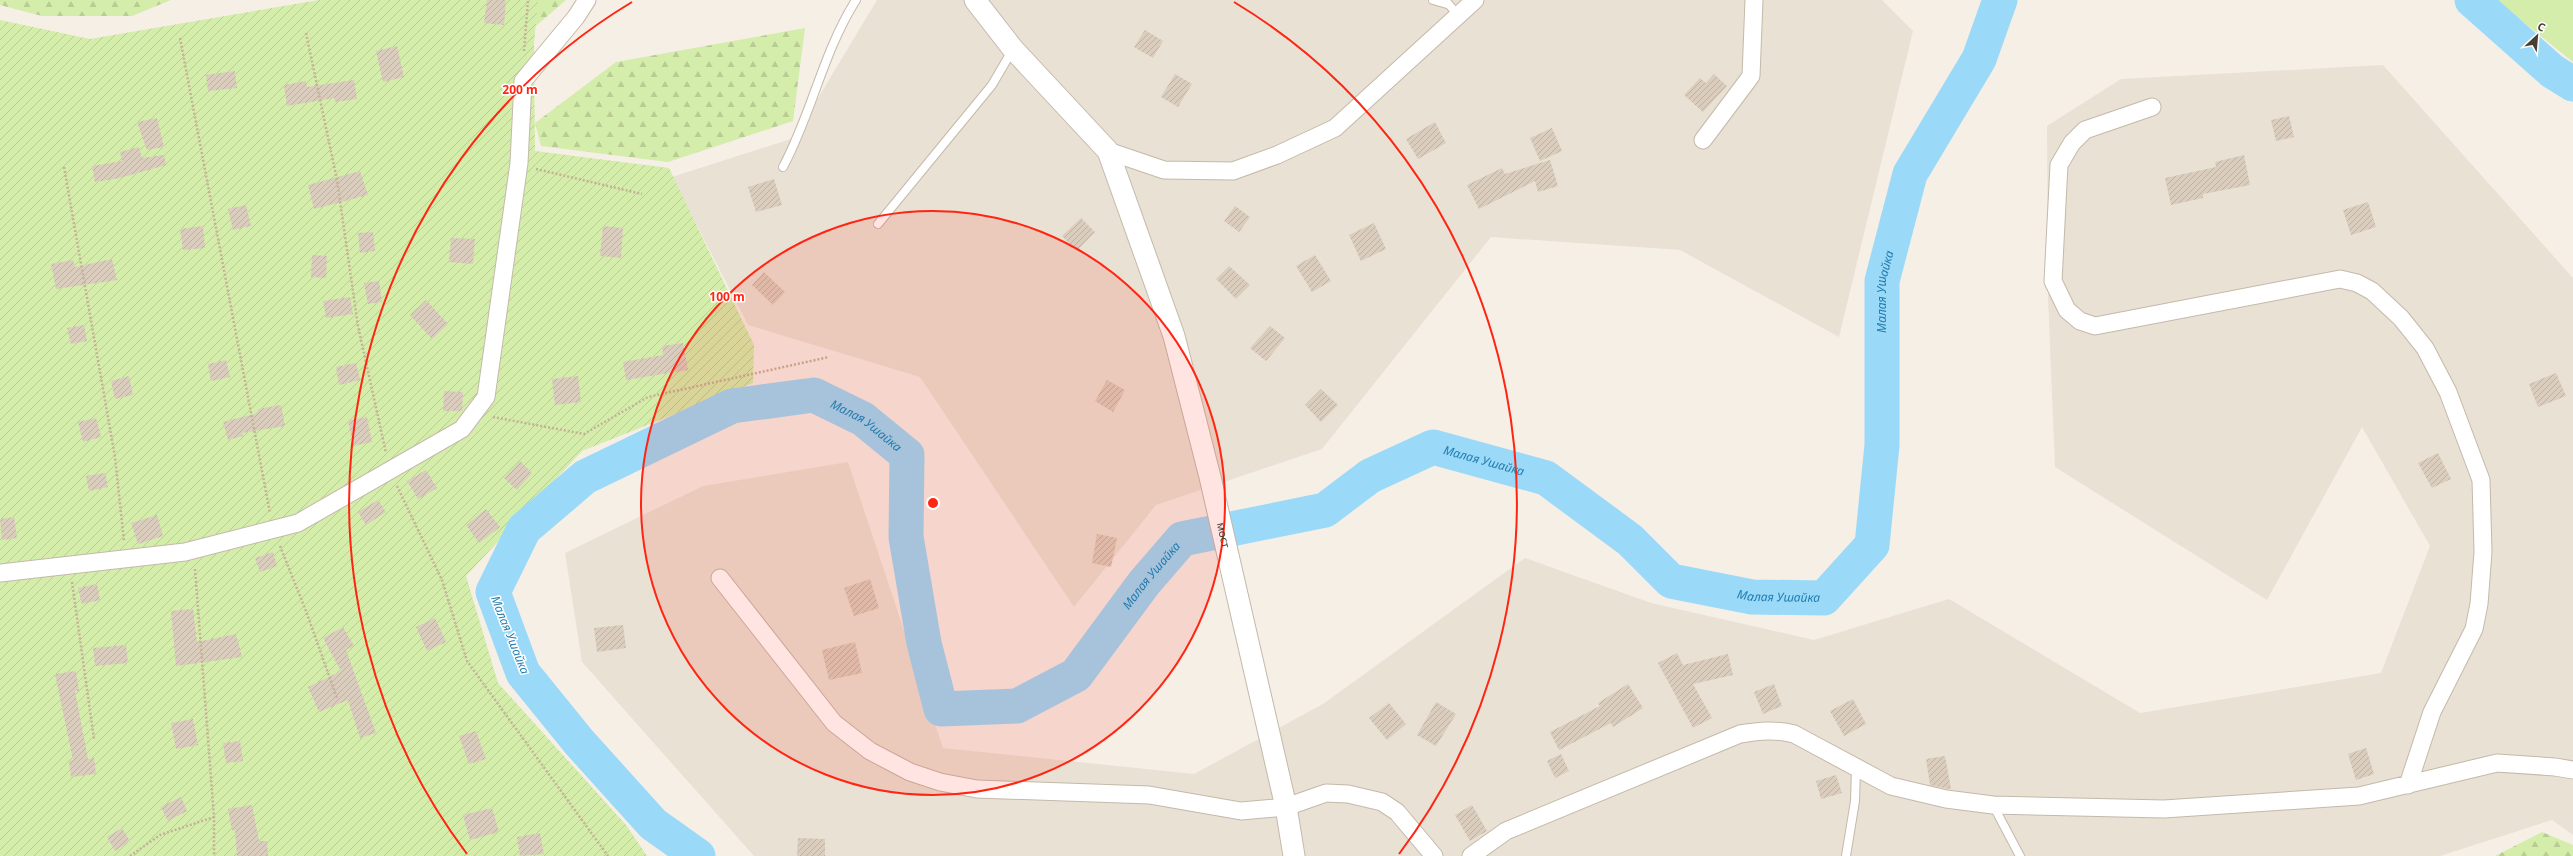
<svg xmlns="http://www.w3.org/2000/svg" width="2573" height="856" font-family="'Noto Sans',sans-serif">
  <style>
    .residential { fill: #e9e1d3 }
    .green { fill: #d4edaa }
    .forest { fill: url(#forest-firs) }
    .garden { fill: url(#garden-furrows) }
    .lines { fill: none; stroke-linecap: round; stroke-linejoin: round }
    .river { stroke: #9bd9f8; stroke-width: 35 }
    .building { fill: url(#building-hatch) }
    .service-casing { stroke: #c4b9aa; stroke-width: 10 }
    .minor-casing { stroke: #c4b9aa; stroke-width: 19 }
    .tertiary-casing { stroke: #c4b9aa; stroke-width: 23 }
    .path { stroke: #c5b197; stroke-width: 2.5; stroke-dasharray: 2 2; stroke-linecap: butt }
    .service { stroke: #fff; stroke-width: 8 }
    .minor { stroke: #fff; stroke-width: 17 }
    .tertiary { stroke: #fff; stroke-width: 21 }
    .ring { fill: none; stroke: #ff2512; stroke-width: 2 }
    .labels { text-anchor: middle; stroke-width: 3; stroke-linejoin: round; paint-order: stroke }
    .street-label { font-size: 11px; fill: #483f34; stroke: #fff }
    .water-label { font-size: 12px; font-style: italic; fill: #1f7cae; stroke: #fff }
    .centre { fill: #ff2512; stroke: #fff; stroke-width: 2 }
    .ring-label { font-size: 12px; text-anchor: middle; font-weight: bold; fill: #ff2512; stroke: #fff; stroke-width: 3; stroke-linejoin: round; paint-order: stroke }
  </style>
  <defs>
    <pattern id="forest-firs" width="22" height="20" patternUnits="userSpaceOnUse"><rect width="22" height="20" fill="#d4edaa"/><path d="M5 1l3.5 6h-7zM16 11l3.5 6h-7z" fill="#b8cc93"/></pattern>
    <pattern id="garden-furrows" width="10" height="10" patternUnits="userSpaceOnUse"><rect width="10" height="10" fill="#d4edaa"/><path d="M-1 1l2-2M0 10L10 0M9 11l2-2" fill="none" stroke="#b8cc93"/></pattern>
    <pattern id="building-hatch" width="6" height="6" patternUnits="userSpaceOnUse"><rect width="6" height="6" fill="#dbcdbd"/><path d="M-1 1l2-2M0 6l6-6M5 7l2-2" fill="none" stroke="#bdb1a3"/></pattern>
  </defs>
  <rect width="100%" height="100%" fill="#f5efe6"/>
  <path class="residential" d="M877,0H1882L1913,31L1839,337L1680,250L1491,237L1322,449L1156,505L1074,607L920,377L748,325L672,177L794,138Z
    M2383,65L2573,278V835L2552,820L2440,856H754L582,662L565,553L703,486L848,462L943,748L1194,774L1323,704L1525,558L1651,603L1814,640L1949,599L2140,713L2381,673L2430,546L2362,427L2267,600L2055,467L2048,297L2047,126L2121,79Z"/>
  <path class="green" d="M2496,0H2573V62Z"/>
  <path class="forest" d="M0,0H171L132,16H42L0,5Z
    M534,0H566L530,31Z
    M805,28L793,121L668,162L541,146L535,123L616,62Z
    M2542,832L2573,845V856H2495Z"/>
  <path class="garden" d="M319,0H538L534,43L535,151L669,168L754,345L753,383L582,451L466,576L498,683L626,825L647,856H0V20L90,39Z"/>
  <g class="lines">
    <g class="river">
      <path d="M2472,0L2552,71L2573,84"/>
      <path id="s1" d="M698,856L653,824L579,742L523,673L493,592L524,529L585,477L732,406L814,395L863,419L907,455L906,537L924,643L941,709L1017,706L1076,675L1144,583L1182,539L1325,510L1370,476L1433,447L1546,478L1630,540L1671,581L1752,597L1824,598L1872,545L1882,445V281L1910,174L1979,59L2000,0"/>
    </g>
  </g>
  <path class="building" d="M487,0H506L504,25L484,23Z
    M1145,30L1163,41L1153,58L1134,47Z
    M397,46L404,77L383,82L376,51Z
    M235,71L237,88L208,91L206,75Z
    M1175,74L1192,84L1178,107L1161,97Z
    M1714,74L1727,86L1703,112L1684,95L1700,78L1706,83Z
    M354,80L357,99L335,102L334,98L287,106L284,85L306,81L307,87Z
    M2289,116L2294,137L2276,141L2271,120Z
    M157,118L164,147L147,150L137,122Z
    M1435,122L1446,143L1418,159L1406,139Z
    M1552,128L1562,151L1540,161L1530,138Z
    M139,147L142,158L164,155L166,165L120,178L95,182L92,166L122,161L120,152Z
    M2244,155L2250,185L2203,194V198L2171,205L2165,178L2216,167L2215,162Z
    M1550,160L1558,186L1538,192L1535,181L1479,209L1467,185L1502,168L1505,174Z
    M360,171L368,195L314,209L308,185Z
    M774,179L782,205L756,212L748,187Z
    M2368,202L2376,227L2351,235L2343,210Z
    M246,205L251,226L233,230L228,209Z
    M1235,206L1250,217L1239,232L1224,221Z
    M1081,218L1095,232L1077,251L1062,236Z
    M1374,223L1386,249L1361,261L1349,235Z
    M203,226L205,248L183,250L180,229Z
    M603,226L623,228L621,258L600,256Z
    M373,232L375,251L360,253L358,233Z
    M451,238L475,239L473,264L449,262Z
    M312,255L327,256L326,278L311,277Z
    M1315,255L1331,281L1312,292L1296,266Z
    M112,259L117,280L56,289L51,264L73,260L75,267Z
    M1229,266L1250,285L1236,299L1216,279Z
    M764,272L785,292L773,305L752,285Z
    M379,281L382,302L368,304L364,283Z
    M350,297L353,314L326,318L323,301Z
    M426,300L448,324L432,339L410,315Z
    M84,325L87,341L71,344L67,328Z
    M1270,326L1285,338L1266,361L1250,348Z
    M683,343L688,370L626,380L623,362L663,355L662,346Z
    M226,360L230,377L211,381L208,364Z
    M356,363L360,380L339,385L336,367Z
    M2556,373L2566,396L2538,407L2529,384Z
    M129,376L133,395L115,399L111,381Z
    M578,376L581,402L555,405L552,379Z
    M1107,380L1125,390L1113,412L1095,401Z
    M1321,389L1338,405L1321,422L1305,405Z
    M444,391L463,392L462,411H443Z
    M281,405L285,426L242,433L243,436L228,440L223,422L258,413V409Z
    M367,417L372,442L353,446L348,420Z
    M96,418L101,437L83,442L78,422Z
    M2438,453L2451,479L2432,488L2418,463Z
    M520,461L532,473L517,490L504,478Z
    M426,470L437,488L418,499L407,481Z
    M105,473L108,487L89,491L86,476Z
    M378,500L386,512L366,525L358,512Z
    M486,509L500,527L479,543L466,525Z
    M157,515L163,536L138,544L131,523Z
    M14,517L17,538L2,540L0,519Z
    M1097,534L1117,538L1111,567L1092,563Z
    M273,552L277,566L260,572L255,558Z
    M870,579L879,608L854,616L844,588Z
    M97,584L100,600L82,604L78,588Z
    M193,609L197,642L236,634L242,657L176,666L171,611Z
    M435,618L446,642L427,651L416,627Z
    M623,625L626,648L597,652L594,628Z
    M343,627L354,646L346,650L376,733L360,738L348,700L319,712L308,687L341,671L323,638Z
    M855,642L862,673L829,680L822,650Z
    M126,645L128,663L95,666L93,648Z
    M1677,653L1683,665L1728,654L1733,675L1693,684L1712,718L1693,728L1658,663Z
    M76,671L79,691H75L88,759L94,758L96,774L71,777L69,761L73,760L55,674Z
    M1628,684L1643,708L1613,727L1611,723L1559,750L1550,732L1600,706L1598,703Z
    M1774,684L1782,706L1763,714L1754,692Z
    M1853,699L1866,724L1844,736L1830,711Z
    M1436,702L1456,714L1436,746L1417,735Z
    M1389,703L1406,724L1387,740L1369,718Z
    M193,719L198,745L176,749L171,723Z
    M476,731L486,759L469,764L459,736Z
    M240,741L243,761L226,763L223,743Z
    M2366,748L2374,774L2356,780L2348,754Z
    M1561,754L1569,771L1555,778L1547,761Z
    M1945,756L1951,789H1949L1930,785L1926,759Z
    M1836,775L1842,793L1821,799L1816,781Z
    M181,797L187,811L168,821L161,807Z
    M252,805L259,841H267L268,856H237L235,830H232L228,809Z
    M1472,805L1487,831L1470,841L1455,815Z
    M492,808L499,832L470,840L463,815Z
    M122,828L130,841L115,851L107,837Z
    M540,833L544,854L520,856L517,837Z
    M798,838L825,839V856H797Z"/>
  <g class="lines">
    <g class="service-casing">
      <path id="service" d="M1433,0L1447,4
        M1445,0L1458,15
        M783,167C812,113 823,52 856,0
        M878,224L992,85L1013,49
        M1993,805L2020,856
        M1846,856L1855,801L1856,769"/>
    </g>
    <g class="minor-casing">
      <path id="minor" d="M2152,107L2085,130L2072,143L2059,165L2053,281L2067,310L2080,321L2095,326L2340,279L2357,283L2372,291L2401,318L2425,348L2448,392L2481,480L2483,552L2479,604L2474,629L2432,712L2408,785
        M1703,140L1751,76L1754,0
        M1108,151L1164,170L1233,171L1277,155L1335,128L1475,0
        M0,573L185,552L298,523L462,429L486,397L519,163L523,81L576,17L587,0
        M720,578L834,723L870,751L910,772L940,782L977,789L1149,795L1241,811L1286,807L1326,793L1348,794L1382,802L1397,812L1434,856
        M1471,856L1506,831L1740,734C1759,731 1776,729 1794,734L1891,786L1946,799L1993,805L2164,809L2359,796L2497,763L2555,767L2573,770"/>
    </g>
    <g class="tertiary-casing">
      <g id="tertiary">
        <path id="s2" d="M975,0L1013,49L1108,151L1174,336L1210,477L1286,807L1294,856"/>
      </g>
    </g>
    <path class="path" d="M306,33L337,180L358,326L386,453
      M180,38L270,513
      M524,51L528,0
      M64,167L115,457L124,541
      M536,169L642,194
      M493,417L584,434L648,397L829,357
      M397,486L442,580L467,661L608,856
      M280,546L306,611L337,698
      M195,569L214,817V856
      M72,582L94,739
      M130,856L160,835L214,817"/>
    <use href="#service" class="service"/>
    <use href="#minor" class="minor"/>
    <use href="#tertiary" class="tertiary"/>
  </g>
  <circle cx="933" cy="503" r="292" fill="#ff2512" fill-opacity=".12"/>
  <g class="ring">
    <circle cx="933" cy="503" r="292"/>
    <path d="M467 854A584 584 0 0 1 632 2M1234 2A584 584 0 0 1 1399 854"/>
  </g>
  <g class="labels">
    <g class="street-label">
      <text dy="4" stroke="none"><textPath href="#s2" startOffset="603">мост</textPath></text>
    </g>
    <g class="water-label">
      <text dy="4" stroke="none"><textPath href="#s1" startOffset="2453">Малая Ушайка</textPath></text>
      <text dy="4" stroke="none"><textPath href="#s1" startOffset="798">Малая Ушайка</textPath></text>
      <text dy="4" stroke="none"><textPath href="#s1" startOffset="1746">Малая Ушайка</textPath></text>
      <text dy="4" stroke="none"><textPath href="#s1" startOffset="1374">Малая Ушайка</textPath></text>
      <text dy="4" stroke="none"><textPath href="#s1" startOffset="2082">Малая Ушайка</textPath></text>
      <text transform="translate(510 635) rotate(68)" y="4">Малая Ушайка</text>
    </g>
  </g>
  <circle cx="933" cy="503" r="6" class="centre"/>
  <g class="ring-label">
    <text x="520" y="94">200 m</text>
    <text x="727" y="301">100 m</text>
  </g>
  <g transform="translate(2537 36) rotate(26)" stroke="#ffffff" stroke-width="3" paint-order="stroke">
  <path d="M0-3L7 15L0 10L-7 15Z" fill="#483f34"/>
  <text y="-6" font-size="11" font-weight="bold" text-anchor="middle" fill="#483f34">С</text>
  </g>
</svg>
